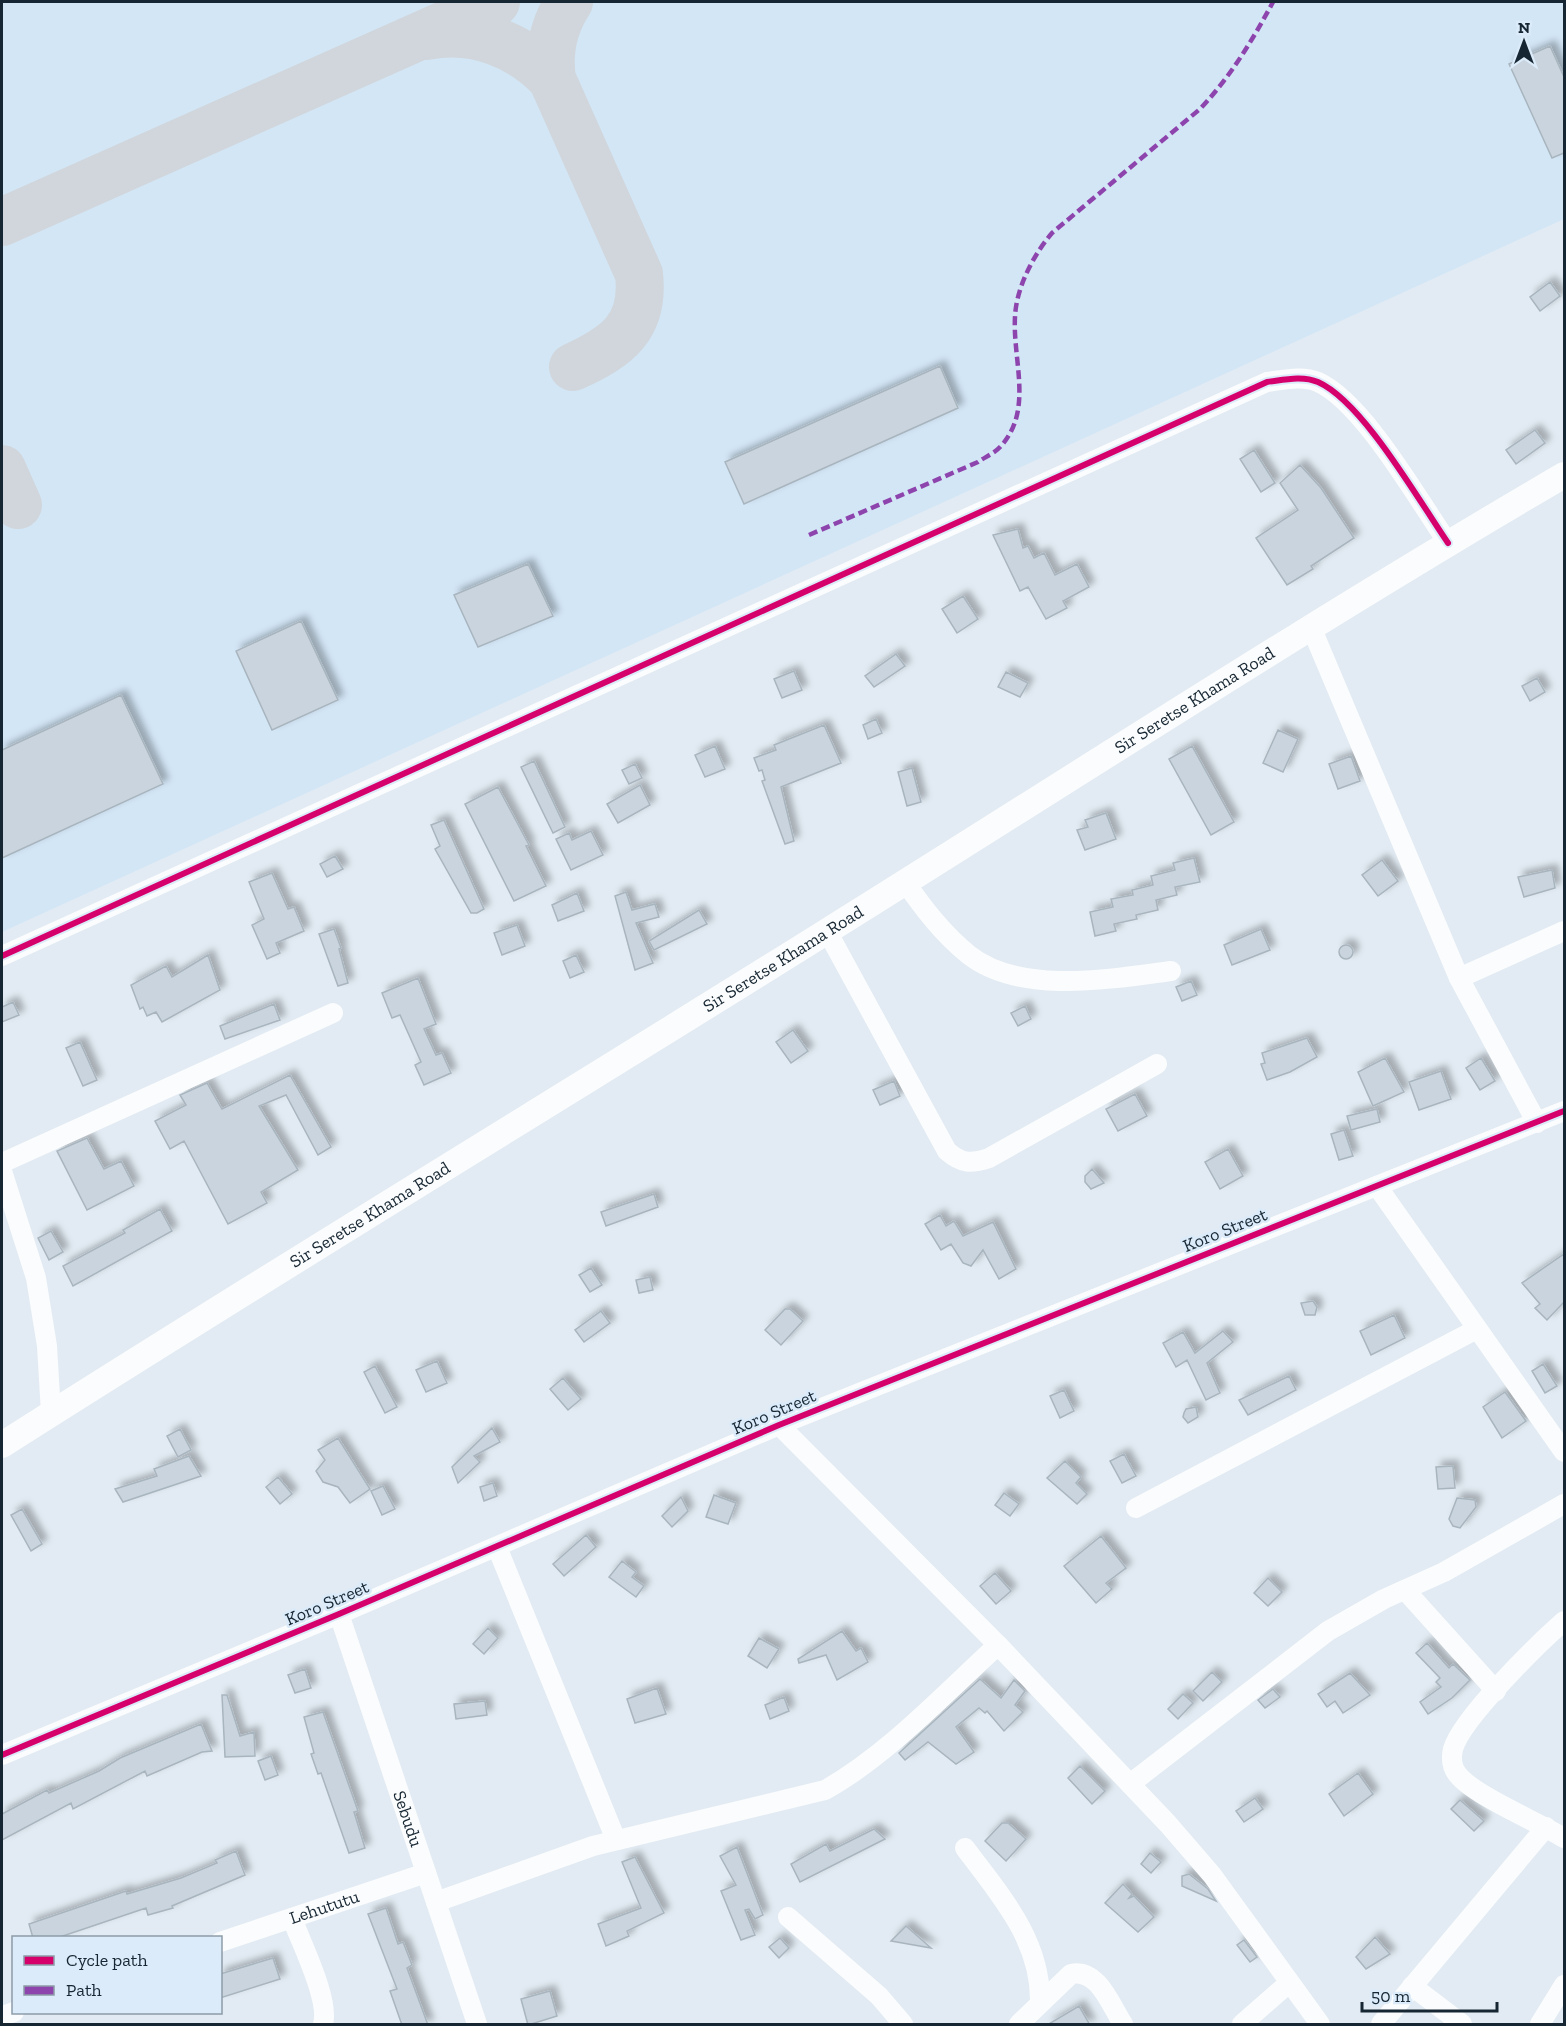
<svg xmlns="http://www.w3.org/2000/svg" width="1566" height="2026" font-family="'Zilla Slab',serif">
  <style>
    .built { fill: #d3e6f6 }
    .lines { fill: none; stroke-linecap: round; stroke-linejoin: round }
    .taxiway { stroke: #d0d6db; stroke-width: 48 }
    .building { fill: #c9d4de; stroke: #a9b5be; stroke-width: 1.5; filter: url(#shadow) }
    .minor { stroke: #fbfcfd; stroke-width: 20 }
    .major { stroke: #fbfcfd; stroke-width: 26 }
    .quiet { stroke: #8e44ad; stroke-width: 4.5; stroke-dasharray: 9 4.5; stroke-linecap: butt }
    .cycleway-casing { stroke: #dcebf9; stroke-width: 10 }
    .cycleway { stroke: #d6006c; stroke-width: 6 }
    .labels { text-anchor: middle; stroke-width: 5; stroke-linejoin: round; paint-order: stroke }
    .street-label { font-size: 18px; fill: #162632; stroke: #dcebf9 }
  </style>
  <defs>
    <filter id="shadow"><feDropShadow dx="5.5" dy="-5.5" stdDeviation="3" flood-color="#0004"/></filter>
  </defs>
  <rect width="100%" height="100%" fill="#e2ebf3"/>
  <path class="built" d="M2,2H1564V219L2,932Z"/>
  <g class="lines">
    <path class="taxiway" d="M569,2C554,25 548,52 552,79L639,274C645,327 617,347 573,367
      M427,36C474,27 519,44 552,79
      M2,222L496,2
      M2,469L18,505"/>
  </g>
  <path class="building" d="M1550,46L1564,77V153L1552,158L1509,64Z
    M1550,282L1560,296L1540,311L1530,297Z
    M940,366L958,408L744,504L725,462Z
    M1535,430L1545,443L1516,464L1506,450Z
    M1254,450L1275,483L1261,492L1240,459Z
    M1300,465L1321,488L1354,538L1311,566L1313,569L1287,585L1256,538L1298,510L1280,483Z
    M1018,529L1023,548L1028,546L1034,558L1044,553L1055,575L1077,564L1089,587L1063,601L1067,608L1046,619L1028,587L1020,591L993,535Z
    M528,564L553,616L478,647L454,595Z
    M963,596L978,619L957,633L942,609Z
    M301,621L338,700L272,730L236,651Z
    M896,654L905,666L874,687L865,676Z
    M794,671L802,690L782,698L774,679Z
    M1006,672L1028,683L1020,697L998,687Z
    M1537,678L1545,692L1530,701L1522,686Z
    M121,695L163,784L2,858V750Z
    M876,719L882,733L868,739L863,725Z
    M824,725L841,763L781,787L794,841L785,844L762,781L765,780L762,770L759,771L754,758L776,750L774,745Z
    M1278,730L1298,739L1283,772L1263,763Z
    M715,746L725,769L705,777L695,755Z
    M1192,746L1234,822L1211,835L1169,759Z
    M1351,756L1360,781L1338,789L1329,764Z
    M534,761L565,827L553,833L521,767Z
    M635,764L642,778L629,784L622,770Z
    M912,768L921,802L907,806L898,772Z
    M640,785L650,805L618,823L607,804Z
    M498,787L529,845L526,846L546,886L514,901L465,804Z
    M1106,813L1116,839L1085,850L1077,830L1088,827L1085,820Z
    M444,820L484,909L477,913H471L435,849L440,846L431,825Z
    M591,831L603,855L571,870L556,839L569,833L572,840Z
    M335,856L343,869L327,877L320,864Z
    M1194,858L1200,882L1175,887L1177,895L1156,900L1158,910L1136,915L1137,919L1114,924L1116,931L1095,936L1090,912L1113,907L1111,899L1133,895L1132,890L1153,885L1151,876L1175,870L1173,863Z
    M1382,860L1398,881L1378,896L1362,875Z
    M1552,870L1555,888L1524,897L1518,877Z
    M272,873L288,909L294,907L304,931L276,943L280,953L267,959L252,925L264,919L249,882Z
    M626,892L632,910L655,904L659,917L636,923L653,963L635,970L615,896Z
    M577,893L584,911L558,921L552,905Z
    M699,910L707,924L654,950L649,941Z
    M517,925L525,946L502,955L494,933Z
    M334,929L341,948L339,949L348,983L338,986L319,934Z
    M1261,929L1270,950L1232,965L1224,945Z
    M1339 952a7 7 0 1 1 14 0a7 7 0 1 1-14 0Z
    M208,955L220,990L162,1022L156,1012L147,1016L143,1007L140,1009L131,985L166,966L172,977Z
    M576,955L584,972L570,978L563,961Z
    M418,978L436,1024L424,1029L436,1055L442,1053L451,1073L424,1085L415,1065L421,1062L400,1015L392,1018L382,993Z
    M1191,981L1197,995L1182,1001L1176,987Z
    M13,1002L19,1015L2,1022V1007Z
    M274,1004L280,1020L225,1039L220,1026Z
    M1025,1006L1031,1019L1018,1026L1011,1013Z
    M793,1030L808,1051L791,1063L776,1042Z
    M1307,1038L1317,1057L1290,1072L1267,1080L1261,1064L1265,1063L1262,1053Z
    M80,1042L97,1080L83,1086L66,1048Z
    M1385,1058L1404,1092L1373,1106L1358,1072Z
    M1481,1058L1495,1081L1480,1090L1466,1068Z
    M1441,1071L1451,1099L1419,1110L1409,1082Z
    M290,1075L331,1147L318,1155L286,1095L259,1106L298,1170L261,1192L267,1203L228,1224L184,1141L170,1149L155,1121L186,1105L180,1095L207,1083L222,1109Z
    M894,1081L900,1096L880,1105L873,1090Z
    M1135,1094L1147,1116L1118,1131L1106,1109Z
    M1377,1109L1380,1122L1351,1130L1347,1116Z
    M1344,1130L1353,1156L1339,1160L1331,1134Z
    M87,1138L104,1169L121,1161L134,1186L87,1210L57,1151Z
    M1228,1149L1243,1176L1220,1189L1205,1162Z
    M1092,1169L1104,1183L1091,1189L1085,1182V1176Z
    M654,1194L658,1207L606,1226L601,1212Z
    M160,1209L172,1231L73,1286L63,1266L125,1233L123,1230Z
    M940,1215L946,1226L954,1221L963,1236L993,1222L1016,1269L999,1279L983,1250L971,1266L963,1263L951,1244L941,1250L925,1224Z
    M51,1231L63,1252L49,1260L38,1238Z
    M1564,1254V1302L1547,1320L1535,1308L1540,1304L1522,1283Z
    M591,1268L602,1285L590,1292L579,1275Z
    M650,1277L653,1290L639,1293L636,1280Z
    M1313,1301L1317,1307L1315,1315H1305L1301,1303Z
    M785,1309H790L803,1321L781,1345L765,1330Z
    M601,1311L610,1323L584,1342L575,1330Z
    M1394,1315L1405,1338L1371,1355L1360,1331Z
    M1223,1331L1233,1342L1207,1363L1220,1393L1206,1400L1187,1360L1176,1367L1163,1343L1183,1332L1195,1353Z
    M437,1361L447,1383L426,1392L416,1370Z
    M1543,1364L1557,1386L1545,1393L1532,1371Z
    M375,1366L397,1407L385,1413L364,1372Z
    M1289,1376L1296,1390L1248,1415L1239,1400Z
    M563,1378L581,1399L568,1410L550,1389Z
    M1064,1390L1074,1411L1060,1418L1050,1396Z
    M1505,1392L1526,1421L1502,1438L1483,1407Z
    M1196,1407L1198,1417L1188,1423L1183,1417L1184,1413L1186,1409Z
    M492,1428L500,1442L474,1456L480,1462L458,1483L452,1467Z
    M180,1429L191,1450L178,1457L167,1436Z
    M338,1438L370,1489L350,1503L338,1487L323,1482L316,1471L325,1460L318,1450Z
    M1124,1454L1136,1476L1122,1483L1110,1461Z
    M189,1456L201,1476L123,1502L115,1489L157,1476L154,1469Z
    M1065,1461L1081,1477L1076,1483L1087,1494L1077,1504L1047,1478Z
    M1453,1466L1455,1488L1438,1489L1436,1467Z
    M278,1477L292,1494L280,1504L266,1487Z
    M493,1483L497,1496L484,1501L480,1487Z
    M383,1486L395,1509L382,1515L371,1491Z
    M1004,1493L1019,1504L1010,1516L995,1505Z
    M714,1495L736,1503L728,1524L706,1517Z
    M681,1497L688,1511L672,1527L662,1516Z
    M1457,1498L1475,1500L1476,1507L1460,1528L1453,1526L1449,1519Z
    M22,1509L42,1544L31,1551L11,1515Z
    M586,1535L596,1547L564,1576L553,1564Z
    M1101,1536L1126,1568L1106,1583L1112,1589L1096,1603L1064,1566Z
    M622,1561L636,1572L632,1577L644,1586L636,1597L609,1577Z
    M995,1573L1011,1591L996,1604L980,1586Z
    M1268,1578L1282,1592L1268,1606L1254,1593Z
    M488,1628L498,1638L484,1654L473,1644Z
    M842,1631L856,1651L861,1648L868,1662L837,1680L826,1655L799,1663L798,1659Z
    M759,1638L779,1649L767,1668L748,1656Z
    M1427,1643L1449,1668L1453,1664L1470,1680L1452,1698L1428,1714L1420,1702L1441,1687L1436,1682L1440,1678L1416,1653Z
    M305,1669L311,1688L295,1693L288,1675Z
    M1212,1672L1222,1682L1203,1701L1193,1691Z
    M1350,1673L1370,1695L1343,1713L1335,1701L1327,1707L1318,1694Z
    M980,1679L1001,1698L1014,1680L1025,1691L1015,1705L1023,1712L1004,1731L987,1711L985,1713L979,1708L956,1727L974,1752L956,1764L928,1742L905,1760L899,1753Z
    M657,1688L666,1714L635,1723L627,1699Z
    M1273,1689L1280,1697L1265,1708L1258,1700Z
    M1183,1694L1193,1703L1178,1719L1168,1709Z
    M222,1695H227L240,1736L254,1732L255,1756L225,1757Z
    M784,1697L789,1711L770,1719L765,1705Z
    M485,1701L487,1715L456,1719L454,1704Z
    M323,1712L358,1811L354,1812L365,1848L349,1853L321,1773L318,1774L311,1754L314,1753L304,1717Z
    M201,1724L212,1751L202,1752L147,1776L145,1771L73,1809L71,1803L2,1840V1814L47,1790L49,1793L99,1771L120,1758Z
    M271,1756L278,1775L265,1780L258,1761Z
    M1080,1766L1105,1791L1092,1804L1068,1778Z
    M1358,1773L1373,1794L1344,1816L1329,1794Z
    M1255,1798L1263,1809L1244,1822L1236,1811Z
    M1460,1800L1484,1821L1474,1831L1451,1809Z
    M1002,1823H1008L1026,1839L1006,1861L985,1841Z
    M874,1829L885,1839L800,1882L791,1864L826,1844L830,1851Z
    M737,1847L763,1915L755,1919L749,1909L745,1910L755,1935L741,1940L721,1891L736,1885L720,1856Z
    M236,1851L245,1875L172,1906L173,1908L148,1915L146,1908L57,1938H33L29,1924L126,1891L127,1894L181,1878L217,1863L215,1860Z
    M1150,1853L1161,1862L1151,1873L1141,1864Z
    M635,1857L664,1913L627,1931L629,1936L606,1946L598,1924L641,1908L622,1862Z
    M1189,1874L1208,1889L1216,1901L1182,1886V1876Z
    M1123,1884L1132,1894L1129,1898L1134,1896L1154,1917L1138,1932L1105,1903Z
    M386,1908L398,1944L403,1942L412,1965L407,1968L428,2025H402L390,1991L397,1989L368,1914Z
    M906,1926L931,1948L891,1941Z
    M1375,1937L1390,1954L1366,1969L1356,1957Z
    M780,1938L789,1948L779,1958L769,1947Z
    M1244,1940L1257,1957L1250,1962L1237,1945Z
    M273,1958L280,1979L220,1998V1974Z
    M550,1991L557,2016L528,2025L521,1999Z
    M1079,2006L1090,2025H1047Z"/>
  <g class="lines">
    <g class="minor">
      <path d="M1311,627L1459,978L1537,1123"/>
      <path d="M905,882C924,909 943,934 969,955C1020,995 1111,979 1171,971"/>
      <path d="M827,931L947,1151C962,1164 971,1164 989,1158L1157,1064"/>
      <path d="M2,956L1267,382C1283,380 1302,375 1318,382C1363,402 1419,501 1448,543"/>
      <path d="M1459,978L1564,931"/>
      <path d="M2,1163L333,1013"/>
      <path d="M2,1171L36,1278L47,1346L51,1413"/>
      <path d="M1377,1186L1564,1452"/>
      <path d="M779,1425L998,1645L1168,1824L1212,1875L1320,2024"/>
      <path d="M1136,1508L1477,1329"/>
      <path d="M497,1547L616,1840"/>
      <path d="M1405,1590L1496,1691"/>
      <path id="s1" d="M339,1614L477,2024"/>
      <path d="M1564,1621C1538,1644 1462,1718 1453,1749C1451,1758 1452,1768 1458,1775C1475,1796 1538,1822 1564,1838"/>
      <path d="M2,1755L339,1614L779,1425L1564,1111"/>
      <path d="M1130,1784L1328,1631L1384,1599L1444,1572L1564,1504"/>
      <path d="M965,1848C1000,1895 1041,1940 1040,2002"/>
      <path d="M436,1902L593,1846L825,1790C888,1755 945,1693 998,1645"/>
      <path d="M788,1917L879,1996L903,2024"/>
      <path d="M292,1918C301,1943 330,2000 323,2024"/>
      <path id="s2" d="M220,1942L426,1873"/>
      <path d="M1412,1986L1462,2024"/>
      <path d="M2,2016L14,2012"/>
      <path d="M1019,2024L1071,1974C1098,1968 1110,2004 1123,2024"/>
      <path d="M1242,2024L1289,1983"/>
      <path d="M1381,2024L1546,1827"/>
      <path d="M1540,2024L1564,1985"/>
    </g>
    <path class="major" id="s3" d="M2,1445C275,1271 551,1104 826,932C1071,779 1314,621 1564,475"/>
    <path class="quiet" d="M809,535L978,462C985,457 995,453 1001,446C1036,407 1009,353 1016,307C1020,281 1035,253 1052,233L1200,109C1231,76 1252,41 1273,2"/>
    <g class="cycleway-casing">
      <path id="cycleway" d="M2,956L1267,382C1283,380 1302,375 1318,382C1363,402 1419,501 1448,543
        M2,1755L339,1614L779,1425L1564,1111"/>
    </g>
    <use href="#cycleway" class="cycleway"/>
  </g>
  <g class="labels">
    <g class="street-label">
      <text dy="6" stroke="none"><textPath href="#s3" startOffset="1406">Sir Seretse Khama Road</textPath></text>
      <text dy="6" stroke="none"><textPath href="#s3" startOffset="920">Sir Seretse Khama Road</textPath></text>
      <text dy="6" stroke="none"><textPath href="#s3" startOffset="434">Sir Seretse Khama Road</textPath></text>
      <text transform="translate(1225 1230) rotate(-22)" y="6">Koro Street</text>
      <text transform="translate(774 1412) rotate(-23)" y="6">Koro Street</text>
      <text transform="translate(327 1603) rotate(-23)" y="6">Koro Street</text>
      <text dy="6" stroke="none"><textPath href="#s1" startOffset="216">Sebudu</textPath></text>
      <text dy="6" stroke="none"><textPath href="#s2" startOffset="110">Lehututu</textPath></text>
    </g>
  </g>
  <rect width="1566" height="2026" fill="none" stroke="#162632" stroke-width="6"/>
  <rect x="12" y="1936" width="210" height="78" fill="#dcebf9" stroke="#8d9ca9" stroke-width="1.5"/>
  <rect x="24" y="1956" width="30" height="9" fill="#d6006c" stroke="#8d9ca9" stroke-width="1.5"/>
  <text x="66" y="1966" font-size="18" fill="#162632">Cycle path</text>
  <rect x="24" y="1986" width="30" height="9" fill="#8e44ad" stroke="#8d9ca9" stroke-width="1.5"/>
  <text x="66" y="1996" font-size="18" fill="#162632">Path</text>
  <g transform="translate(1524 42)" stroke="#dcebf9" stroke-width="4.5" paint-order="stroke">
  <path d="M0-4.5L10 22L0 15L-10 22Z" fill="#162632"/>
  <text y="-9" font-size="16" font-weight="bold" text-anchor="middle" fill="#162632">N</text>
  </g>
  <path d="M1362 2002v9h135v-9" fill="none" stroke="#162632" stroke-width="3"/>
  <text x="1371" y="2002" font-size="18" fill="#162632" stroke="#dcebf9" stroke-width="4.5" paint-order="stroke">50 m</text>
</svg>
